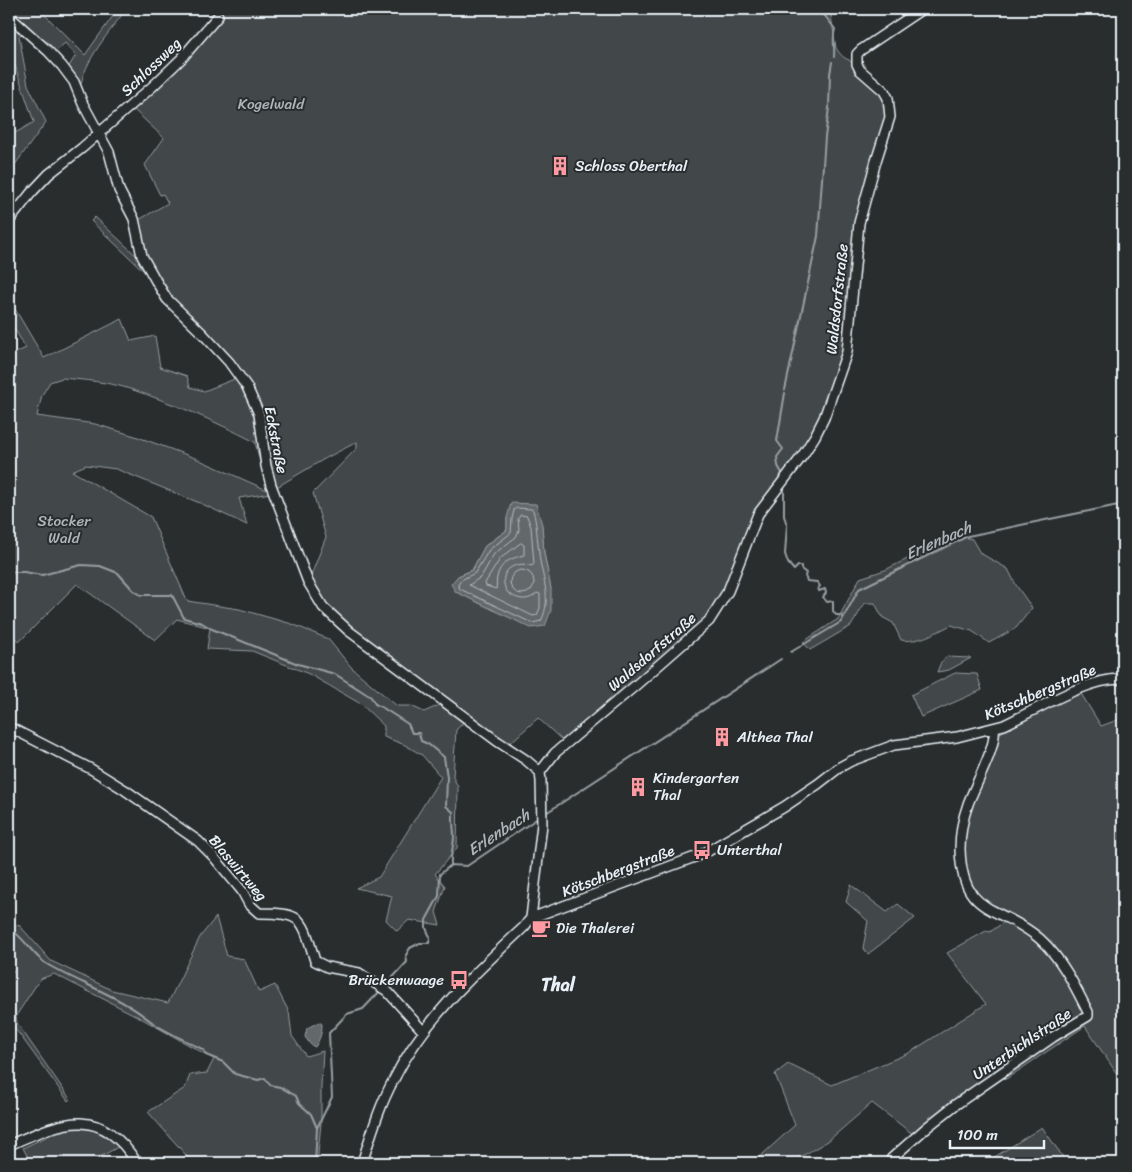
<svg xmlns="http://www.w3.org/2000/svg" width="1132" height="1172" font-family="Sriracha,sans-serif">
  <style>
    .green { fill: #424648; stroke: #959ca0; fill-rule: evenodd }
    .water { fill: #63686b; stroke: #989fa3 }
    .lines { fill: none; stroke-linecap: round; stroke-linejoin: round }
    .shore { stroke: #b3bac0; stroke-width: 1 }
    .stream { stroke: #989fa3; stroke-width: 2 }
    .minor-casing { stroke: #e8f1f8; stroke-width: 12 }
    .minor { stroke: #2a2d2e; stroke-width: 9 }
    .labels { text-anchor: middle; stroke-width: 4; stroke-linejoin: round; paint-order: stroke }
    .street-label { font-size: 15px; fill: #e8f1f8; stroke: #2a2d2e }
    .park-label { font-size: 15px; fill: #aeb5ba; stroke: #2a2d2e }
    .poi-label { font-size: 15px; fill: #e8f1f8; stroke: #2a2d2e; text-anchor: start }
    .water-label { font-size: 16px; font-style: italic; fill: #acb3b9; stroke: #2a2d2e }
    .quarter-label { font-size: 18px; font-weight: bold; fill: #e8f1f8; stroke: #2a2d2e }
  </style>
  <rect width="100%" height="100%" fill="#2a2d2e"/>
  <filter id="ink" filterUnits="userSpaceOnUse"><feTurbulence type="fractalNoise" baseFrequency=".02" numOctaves="2"/><feDisplacementMap in="SourceGraphic" scale="10" xChannelSelector="R" yChannelSelector="G"/><feConvolveMatrix kernelMatrix="1 2 1 2 8 2 1 2 1" color-interpolation-filters="sRGB"/></filter>
  <g filter="url(#ink)">
    <path class="green" d="M16,9H39L85,55L118,9H126C110,32 84,60 80,89L72,72L68,68L76,55L65,43L54,53L10,16Z
      M217,9H830L836,48C840,54 842,57 849,60L883,92L888,116L866,182L845,351L814,435L776,485L726,591L707,618L635,683L563,741L538,718L509,744L350,628L326,604L310,578L326,537L313,493L357,448V442L326,458L275,488L250,388L170,300L144,256L137,221L168,203L163,194L160,195L145,165L164,138L132,108ZM507,518L542,525L544,553L551,589L486,606L456,592L458,576L472,570L485,546L507,530Z
      M9,20L23,31L19,36L28,85L46,122L9,173V133L17,132L34,122L9,48Z
      M95,217L139,258L147,274L91,221Z
      M9,299L44,358L122,319L131,341L155,336L160,367L187,376L190,387L204,391L237,378C259,413 263,453 271,493L239,498L247,525L200,503L116,469L86,465L72,471L151,517L187,601L239,609L292,624L328,639L352,668L397,706H411L424,712L442,704L463,723L456,730L453,777L458,787L457,848L435,874L445,886L436,912L440,925L409,920L397,931L386,920L392,896L356,888L379,877L441,777L422,755L405,745L384,737V726L361,704L309,674L252,651L207,649L210,628L177,619L155,640L77,584L20,641L9,635V356L26,348L9,320ZM62,378C84,380 109,382 130,389C173,403 215,421 255,442L267,490L195,458L135,436L95,424L37,416L42,395L50,382Z
      M956,535L972,539L980,553L1008,569L1016,585L1032,608L1016,628L989,643L972,631L951,625C935,633 918,643 901,640L893,623L882,617L875,603H865L851,626L810,650L803,642L838,619L860,578L885,570Z
      M947,657L971,658L949,670L937,672L941,662Z
      M955,673L977,674L982,690L921,717L911,695Z
      M1080,692L1101,726L1123,718V1083L1085,1026L1006,1079L1003,1078L958,1107L918,1138L872,1103L828,1141L790,1163H753L795,1125L775,1074L788,1064L832,1085L909,1053L986,1004L947,953L986,931L990,932L1004,922L1008,916C998,911 987,906 979,897C942,856 983,775 1000,733Z
      M851,885L887,912L898,904L915,918L868,954L863,948L868,921L846,902Z
      M216,917L227,956L244,959L259,992L275,985L289,1012L292,1036L306,1056L323,1051L321,1086V1123L318,1154L320,1163H193L148,1112L185,1088L190,1075L207,1073L214,1059L137,1016L54,974L40,979L16,1016L17,1023L70,1099L68,1101L20,1035L9,1022V973L14,971L9,966V922L20,926L51,961L112,990L168,1003L200,937Z
      M70,1125C87,1128 111,1128 118,1147L89,1163H31L23,1148Z
      M1042,1127L1067,1163H985Z"/>
    <path class="water" d="M511,503L536,504L542,525L544,553L551,589V610L545,626L531,628L456,592L451,584L458,576L472,570L485,546L507,530V518Z
      M319,1022L322,1024C322,1033 320,1039 315,1047L311,1045L305,1037L307,1028Z"/>
    <g class="lines">
      <path class="shore" d="M517,508L531,509L533,510C537,525 537,538 539,553C541,576 553,598 541,621L532,623L460,589L458,585L461,580L475,573L489,550L511,533L512,519L514,510Z
        M521,515L527,516L531,527L534,564L532,566C513,559 495,574 508,593C518,600 528,602 537,593L540,594V608L537,615L533,616L469,585L481,577L494,554L516,537L519,530L518,519Z
        M521,543L524,545V555C512,558 500,562 497,577C496,581 497,585 496,589L486,586L485,583L500,559Z
        M510 582a12 12 0 1 1 24 0a12 12 0 1 1-24 0Z"/>
      <path class="stream" d="M819,9L818,11L826,17L835,29C832,38 835,47 834,57
        M785,390L818,236L825,137L829,108L830,74L832,62
        M783,475L778,466L777,457L783,449L777,441L785,393
        M784,486V516L787,525L785,554L788,563L794,570L798,566H801V569L806,573L805,576L807,581L817,582L820,586L818,589L819,591L825,589L826,593L823,597L827,602L833,601V611L836,615H841L843,619
        M9,572H24L42,575L81,565L100,566L118,573L133,590L141,595H172L184,618L202,623L212,629L298,664L335,674L371,697L375,704L383,708L408,724L412,733H419L421,741L428,744L444,757L447,777L446,806L453,812C452,821 454,828 454,836C454,846 450,854 451,865
        M791,652L841,622L859,589L968,536L1123,504
        M546,813L781,659
        M9,928C24,937 31,953 45,963C71,979 101,989 127,1005C137,1010 146,1018 156,1025C171,1034 188,1042 204,1050L206,1055L223,1062L235,1074L258,1080L265,1078L270,1085L280,1087L296,1096L299,1103L311,1114L317,1128
        M384,987L407,962L406,955L410,948L420,943H429L430,937L426,928V920L439,896L440,874L451,865L467,866L538,818
        M315,1163L317,1128L332,1097L329,1033L347,1014L363,1009L381,990"/>
      <g class="minor-casing">
        <path id="minor" d="M9,16L48,51L62,66L74,82L83,104L109,152L119,190L134,219L142,256L156,281L167,299L203,334L229,362L247,387L259,414L266,466L271,485L308,582L323,607L349,631L497,741L526,760L540,772
          M9,221L31,193L49,174L82,148L153,86L182,58L218,16
          M9,727L91,769L125,790L198,841L213,856L242,891L249,904L259,913C305,913 302,919 315,961L327,967L359,973L387,991L423,1031
          M540,772L555,753L636,685L709,621L728,591L758,514L803,455L815,436L824,418L847,352L859,223L876,161L890,117L888,98L884,91L860,70L857,64V54L861,50L922,9
          M531,918L703,854L784,807L818,784L840,767L851,761L894,745L957,737L1004,725C1036,710 1089,677 1123,679
          M9,1145C62,1122 99,1103 137,1163
          M362,1163C371,1135 379,1107 393,1081C423,1020 475,973 524,927L531,918L542,824L541,781L540,772
          M895,1163L892,1158L926,1128L955,1105L1053,1037L1088,1016V1012C1075,986 1062,959 1040,939C1000,904 962,918 960,849C960,833 963,818 968,804C975,785 997,746 994,729"/>
      </g>
      <use href="#minor" class="minor"/>
    </g>
  </g>
  <defs>
    <g id="building-bare" transform="scale(1.5)"><path d="M-4-6H4V6H1V3H-1V6H-4ZM-2.5-4.3h1.7v1.8h-1.7ZM.8-4.3h1.7v1.8H.8ZM-2.5-1h1.7V.8h-1.7ZM.8-1h1.7V.8H.8Z" fill="#ff9aa2" stroke="#2a2d2e" stroke-width="2.5" paint-order="stroke"/></g>
    <g id="bus-bare" transform="scale(1.5)"><path d="M-5-6H5V4H4V6H2V4H-2V6H-4V4H-5ZM-3.5-4V0h7V-4ZM-3.5 1.2v1.5H-2V1.2ZM2 1.2v1.5H3.5V1.2Z" fill="#ff9aa2" stroke="#2a2d2e" stroke-width="2.5" paint-order="stroke"/></g>
    <g id="cafe-bare" transform="scale(1.5)"><path d="M-5.5-4.5H6V0H3Q3 3.5 0 3.5H-2.5Q-5.5 3.5-5.5 0ZM3-3.2v2h1.7v-2ZM-6 4.5H4V6H-6Z" fill="#ff9aa2" stroke="#2a2d2e" stroke-width="2.5" paint-order="stroke"/></g>
  </defs>
  <g fill-rule="evenodd">
    <use href="#building-bare" x="560" y="166"/>
    <use href="#building-bare" x="722" y="737"/>
    <use href="#building-bare" x="638" y="787"/>
    <use href="#bus-bare" x="702" y="850"/>
    <use href="#cafe-bare" x="541" y="928"/>
    <use href="#bus-bare" x="459" y="980"/>
  </g>
  <g class="labels">
    <g class="street-label">
      <text transform="translate(151 67) rotate(-44)" y="5">Schlossweg</text>
      <text transform="translate(837 299) rotate(-84)" y="5">Waldsdorfstraße</text>
      <text transform="translate(276 440) rotate(79)" y="5">Eckstraße</text>
      <text transform="translate(652 652) rotate(-41)" y="5">Waldsdorfstraße</text>
      <text transform="translate(1040 692) rotate(-23)" y="5">Kötschbergstraße</text>
      <text transform="translate(238 868) rotate(50)" y="5">Blaswirtweg</text>
      <text transform="translate(618 871) rotate(-21)" y="5">Kötschbergstraße</text>
      <text transform="translate(1022 1044) rotate(-34)" y="5">Unterbichlstraße</text>
    </g>
    <g class="park-label">
      <text x="271" y="109">Kogelwald</text>
      <text x="64" y="526">Stocker<tspan x="64" dy="17">Wald</tspan></text>
    </g>
    <g class="poi-label">
      <text x="575" y="171">Schloss Oberthal</text>
      <text x="737" y="742">Althea Thal</text>
      <text x="653" y="783">Kindergarten<tspan x="653" dy="17">Thal</tspan></text>
      <text x="717" y="855">Unterthal</text>
      <text x="556" y="933">Die Thalerei</text>
      <text x="444" y="985" text-anchor="end">Brückenwaage</text>
    </g>
    <g class="water-label">
      <text transform="translate(938 540) rotate(-24)" y="6">Erlenbach</text>
      <text transform="translate(498 832) rotate(-33)" y="6">Erlenbach</text>
    </g>
    <g class="quarter-label">
      <text x="558" y="991">Thal</text>
    </g>
  </g>
  <rect width="1132" height="1172" fill="none" stroke="#2a2d2e" stroke-width="30"/>
  <rect x="15" y="15" width="1102" height="1142" fill="none" stroke="#e8f1f8" stroke-width="2" filter="url(#ink)"/>
  <path d="M950 1140v8h94v-8" fill="none" stroke="#e8f1f8" stroke-width="2.5"/>
  <text x="957" y="1140" font-size="15" fill="#e8f1f8" stroke="#2a2d2e" stroke-width="4" paint-order="stroke">100 m</text>
</svg>
